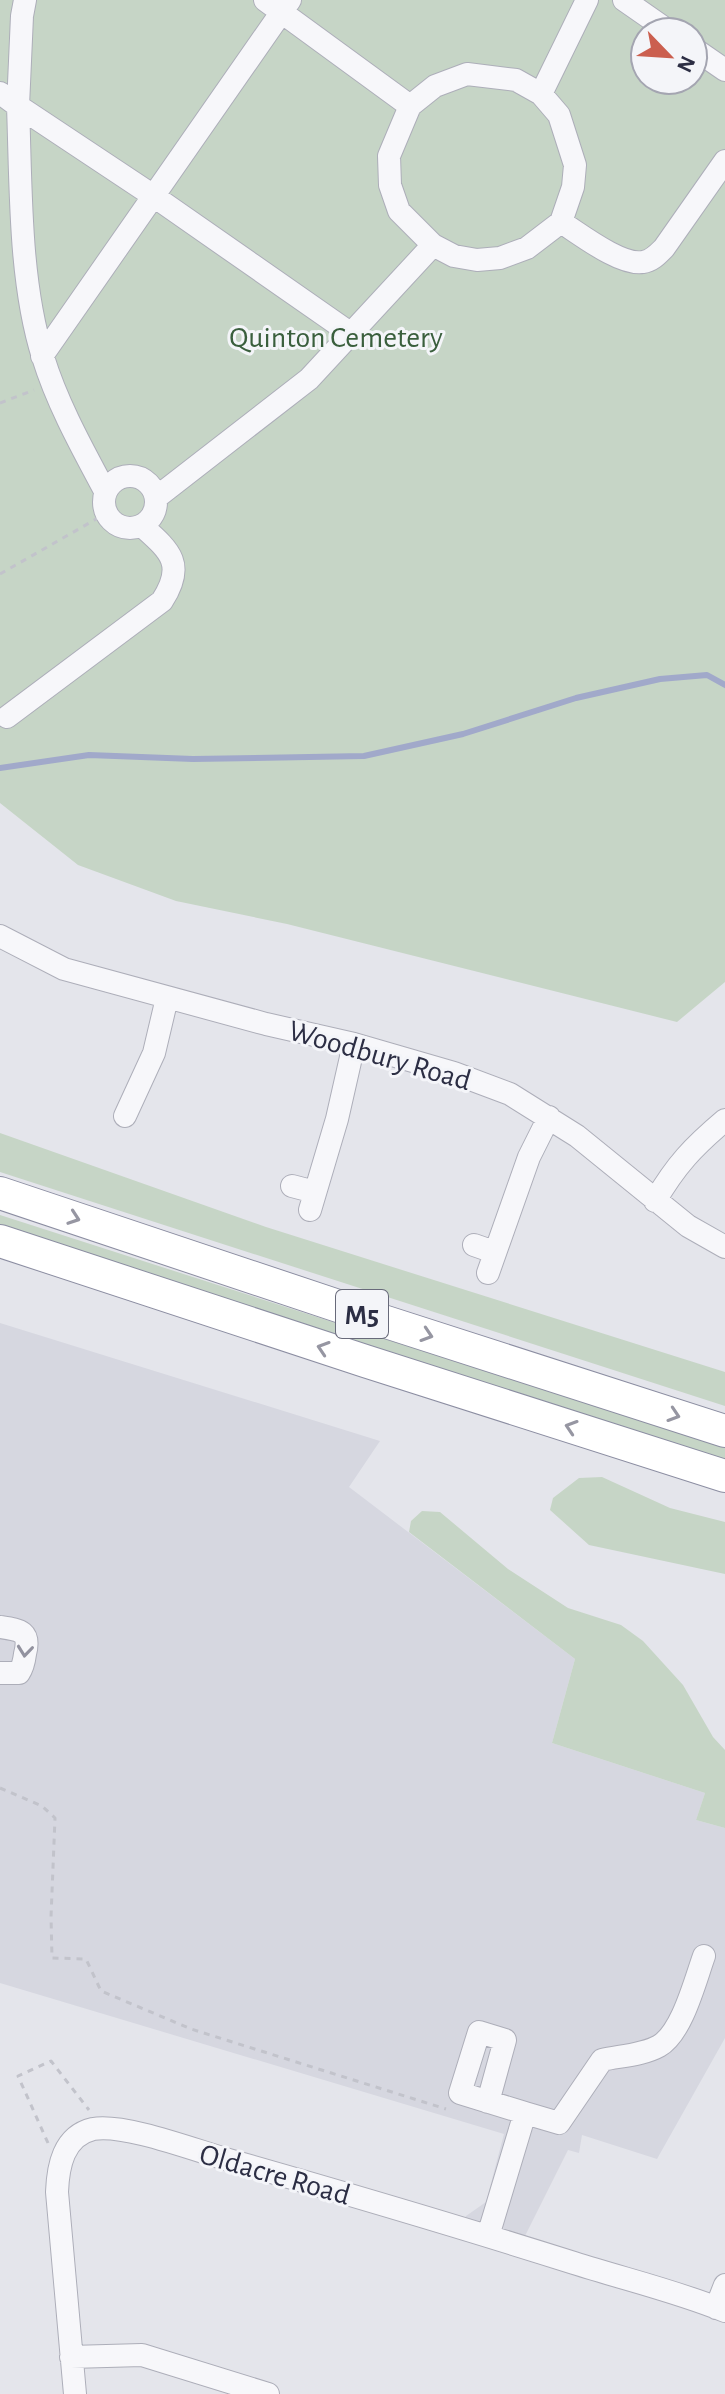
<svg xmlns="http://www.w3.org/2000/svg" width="725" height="2394" font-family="'Alegreya Sans',sans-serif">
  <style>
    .built { fill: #d6d7e0 }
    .green { fill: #c6d5c6; fill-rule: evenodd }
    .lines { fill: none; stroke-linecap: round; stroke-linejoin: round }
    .stream { stroke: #a1a9ca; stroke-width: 6 }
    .minor-casing { stroke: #adaeb9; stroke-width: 24 }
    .highway-casing { stroke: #8c8ea2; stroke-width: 34 }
    .path { stroke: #c2c3cb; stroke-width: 3; stroke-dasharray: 6 6; stroke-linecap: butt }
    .minor { stroke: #f7f7fa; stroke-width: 22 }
    .highway { stroke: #fff; stroke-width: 32 }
    .oneway { stroke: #9696a2 }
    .oneway2 { stroke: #92929f }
    .labels { text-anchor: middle; stroke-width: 6; stroke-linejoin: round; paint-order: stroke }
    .shield { fill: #f4f5f9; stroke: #686a7a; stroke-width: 2 }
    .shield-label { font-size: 28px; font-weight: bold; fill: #2c2e44 }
    .park-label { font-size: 30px; fill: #3a5f3d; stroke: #f4f5f9 }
    .street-label { font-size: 30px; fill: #2c2e44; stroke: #f4f5f9 }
  </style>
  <rect width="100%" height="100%" fill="#e4e5eb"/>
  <path class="built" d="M0,1323L380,1441L349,1487L575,1659L552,1743L705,1793L696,1820L725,1828V2038L657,2159L582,2135L579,2153L568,2150L520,2246L461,2229L466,2216L486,2202L504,2134L0,1983Z"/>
  <path class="green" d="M0,0H725V982L677,1022L287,924L176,901L78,865L0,803ZM645,32H693V80H645Z
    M0,1133L266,1227L725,1372V1406L0,1172Z
    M0,1215L725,1448V1460L0,1228Z
    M602,1477L670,1508L725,1522V1574L589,1545L550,1510L553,1498L579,1478Z
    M422,1511L440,1512L508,1569L568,1608L621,1625L643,1641L683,1685L713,1737L725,1750V1828L696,1820L705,1793L552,1743L575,1659L409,1532L411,1521Z"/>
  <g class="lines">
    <path class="stream" d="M0,768L89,755L193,759L364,756L463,734L576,698L660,679L707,675L725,685"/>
    <g class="minor-casing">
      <path id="minor" d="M25,0L22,16L18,106L155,197L350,333
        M265,0L410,106
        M624,0L670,32
        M693,48L725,70
        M467,74L516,80L541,94L559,115L575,165L573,187L561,222L527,248L500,258L477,260L454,256L433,245L399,211L390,185L389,156L410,106L435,86Z
        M0,93L18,106C21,186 19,281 43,357C57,403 82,448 105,491
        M541,94L587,0
        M561,222C580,234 621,266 643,262C652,261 658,254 664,248L725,161
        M42,356L290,0
        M104 502a26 26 0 1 1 52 0a26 26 0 1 1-52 0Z
        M157,497L309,379L433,245
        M7,717L162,601C186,564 170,551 142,526
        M0,936L64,969L266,1024L354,1044L454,1073L510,1094L577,1136L688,1226L725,1247
        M125,1116L154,1053L167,998
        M292,1186L315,1192
        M655,1201C676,1165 693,1147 725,1120
        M310,1210L337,1119L354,1044
        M474,1245L494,1252
        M488,1273L529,1157L549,1117
        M0,1627C20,1630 31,1631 25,1654C24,1662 23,1667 19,1673H0
        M488,2102L505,2040L479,2032L460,2093L525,2113
        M488,2236L525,2113L559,2123L602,2060C620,2056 643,2055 659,2046C682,2033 695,1981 704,1956
        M716,2308L725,2285
        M71,2357L142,2355L268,2394
        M75,2394L57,2192C58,2167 63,2136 93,2129C124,2123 197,2151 229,2160C345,2193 460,2227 574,2263C624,2279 676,2291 725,2311"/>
    </g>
    <g class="highway-casing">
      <path id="highway" d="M0,1193L380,1320L725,1431
        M0,1241L365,1361L725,1476"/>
    </g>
    <path class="path" d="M0,403L34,390
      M0,574L105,514
      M0,1788L42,1806L55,1818L51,1917L52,1958L86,1959L101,1991L191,2029L446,2109
      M48,2143L18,2076L51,2061L89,2110"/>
    <use href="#minor" class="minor"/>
    <use href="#highway" class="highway"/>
  </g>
  <defs><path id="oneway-chevron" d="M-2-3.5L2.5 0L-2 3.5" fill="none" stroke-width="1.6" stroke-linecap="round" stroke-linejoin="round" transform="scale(2)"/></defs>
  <g class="oneway">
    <use href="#oneway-chevron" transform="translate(74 1218) rotate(19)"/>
    <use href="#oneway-chevron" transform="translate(427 1335) rotate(18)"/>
    <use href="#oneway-chevron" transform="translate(323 1348) rotate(-162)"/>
    <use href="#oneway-chevron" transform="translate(674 1415) rotate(18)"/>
    <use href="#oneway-chevron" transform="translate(571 1427) rotate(-162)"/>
  </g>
  <use class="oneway2" href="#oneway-chevron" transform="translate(25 1651) rotate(96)"/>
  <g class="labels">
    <rect class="shield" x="336" y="1290" width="52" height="48" rx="6"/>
    <g class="shield-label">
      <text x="362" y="1324">M5</text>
    </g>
    <g class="park-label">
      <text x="336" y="347">Quinton Cemetery</text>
    </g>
    <g class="street-label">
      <text transform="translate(380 1055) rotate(16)" y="10">Woodbury Road</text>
      <text transform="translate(275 2174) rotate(16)" y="10">Oldacre Road</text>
    </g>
  </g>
  <g transform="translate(669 56) rotate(115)"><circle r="38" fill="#f4f5f9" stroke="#a4a5b1" stroke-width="2"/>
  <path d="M0-6L14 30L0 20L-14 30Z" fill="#cb5f4f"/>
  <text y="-12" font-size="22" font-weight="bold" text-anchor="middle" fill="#2c2e44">N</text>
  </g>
</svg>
